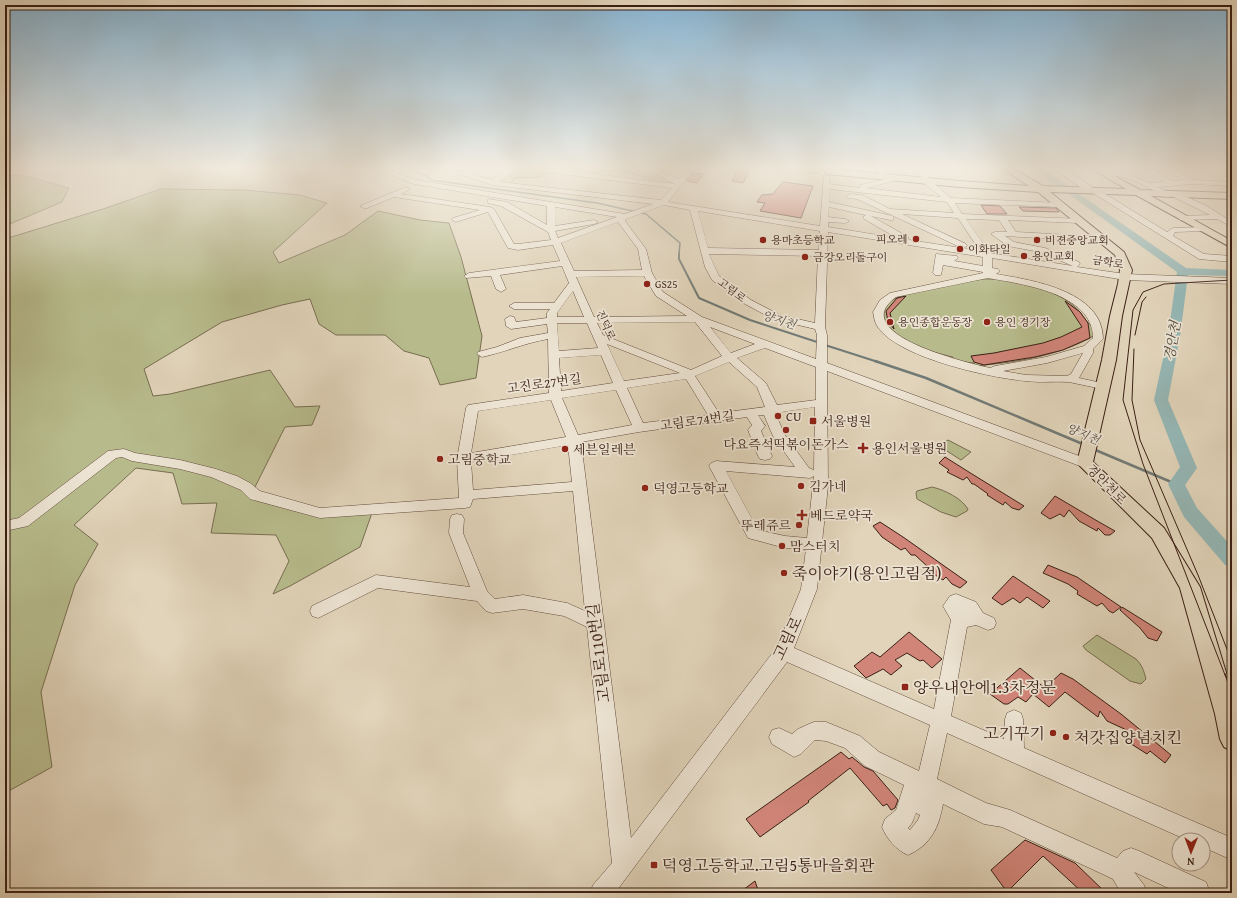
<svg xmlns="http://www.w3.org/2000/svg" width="1237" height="898" font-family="'Gentium Book Plus','Noto Serif KR',serif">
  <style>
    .green { fill: #b7bb8c; stroke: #786d50 }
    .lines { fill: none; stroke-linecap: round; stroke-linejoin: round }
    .stream-far2 { stroke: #717a75; stroke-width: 1.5 }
    .stream-far1 { stroke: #717a75; stroke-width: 2 }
    .stream { stroke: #717a75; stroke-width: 2.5 }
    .river { fill: #95b7b5; fill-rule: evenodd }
    .building { fill: #d18579; stroke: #3a1f14 }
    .minor-casing { stroke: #644c3e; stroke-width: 1 }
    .major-casing { stroke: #3a1f14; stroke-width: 2 }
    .minor { fill: #ece3d2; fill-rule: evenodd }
    .major { fill: #e1d4ba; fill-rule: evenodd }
    .tram-far1 { stroke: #3a1f14; stroke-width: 1 }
    .tram { stroke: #3a1f14; stroke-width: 1.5 }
    .poi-dot { fill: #8f2418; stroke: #ece3d2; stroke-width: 1.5 }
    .labels { text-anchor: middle; stroke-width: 3.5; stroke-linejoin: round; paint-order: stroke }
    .far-poi-label { font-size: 11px; fill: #3a1f14; stroke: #ece3d2; text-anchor: start }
    .far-street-label { font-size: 11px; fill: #3a1f14; stroke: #ece3d2 }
    .far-water-label { font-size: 12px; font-style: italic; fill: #554d44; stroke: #ece3d2 }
    .street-label { font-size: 13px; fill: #3a1f14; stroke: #ece3d2 }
    .poi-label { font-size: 13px; fill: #3a1f14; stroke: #ece3d2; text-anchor: start }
    .water-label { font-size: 14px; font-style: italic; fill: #554d44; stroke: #ece3d2 }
    .near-poi-label { font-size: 16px; fill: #3a1f14; stroke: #ece3d2; text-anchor: start }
    .near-street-label { font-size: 16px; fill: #3a1f14; stroke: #ece3d2 }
  </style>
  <rect width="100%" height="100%" fill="#e1d4ba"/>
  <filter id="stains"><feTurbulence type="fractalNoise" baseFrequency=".005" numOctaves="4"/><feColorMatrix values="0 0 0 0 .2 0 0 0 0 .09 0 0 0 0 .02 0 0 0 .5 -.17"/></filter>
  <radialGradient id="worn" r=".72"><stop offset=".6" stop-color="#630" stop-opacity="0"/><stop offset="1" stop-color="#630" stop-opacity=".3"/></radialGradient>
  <path class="green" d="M511,169L550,170L541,177L516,178L509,185L493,183Z
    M593,169H651L680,182L677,186L643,181L646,177L632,174L633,173L612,170L592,173L589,171Z
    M5,175L25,176L69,188L62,202L5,226Z
    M161,189L244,190L300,195L327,203L273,252L279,263L345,235L378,211L420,220L449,223L461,257L482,336L476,378L440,385L429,358L404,351L385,335H336L319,324L310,299L282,305L222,322L144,369L153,396L170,394L270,370L295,407L320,406L312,425L285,427L250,497L320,514L373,510L360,547L290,586L273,594L289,561L276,535L211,533L217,503L182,504L173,473L136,468L74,525L98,544L75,585L41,692L52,767L5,793V239L106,208Z
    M984,279C1015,279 1050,286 1074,306C1082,312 1086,324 1095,328V335C1060,356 1017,362 976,366L974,363L953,361V357C928,351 899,344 885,321C881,314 884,307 889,302C905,290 963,282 984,279Z
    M948,440L971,452L961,460L939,446Z
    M932,487C945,490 961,498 968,509L967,511L956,517L941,512L917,499L916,493L917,491Z
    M1097,635L1136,659C1142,665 1144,671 1146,679L1141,684L1130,681L1086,650L1083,646Z"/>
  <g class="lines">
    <path class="stream-far2" d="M410,169L427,176L431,180L597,203L646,214L680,243L679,254"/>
    <path class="stream-far1" d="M679,253V259L699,298L750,320L820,343
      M825,345L878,362"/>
    <path class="stream" d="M875,361L926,378L1085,445
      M1093,449L1176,484"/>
    <path class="river" d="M1034,169H1043L1186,268L1232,270V276L1188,275L1180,336L1168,400L1197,468L1185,485L1197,508L1232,547V567L1225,565L1184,517L1168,484L1180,467L1154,400L1168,336L1177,272Z"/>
  </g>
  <path class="building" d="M738,170L749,171L743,183L732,181Z
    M693,173L703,174L697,183L687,181Z
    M783,182L813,186L801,218L760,211L765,203L757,202L762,195L773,194Z
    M981,205L1000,206L1007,214H987Z
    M1019,207L1056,208L1059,212L1023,211Z
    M906,296L890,313L894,329L888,322L886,311L897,298Z
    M1065,301L1080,312L1088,323L1090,338L1063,350L1035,357L984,365L974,362L971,356L994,353L1043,343L1061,337L1082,327Z
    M945,457L972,474L1024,506L1019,510L1012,508L1005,502L1003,505L987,495L988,494L974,484H972L967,477L963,480L947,472L949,470L939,463Z
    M1055,496L1099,522L1115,531L1110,535H1105L1098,528L1097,531L1079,521L1069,510L1064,517L1060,514L1050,519L1041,513Z
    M880,522L903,537L967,582L960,588L952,584L946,577L943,580L932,573L927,566L915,555H911L905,548L901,550L882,537L873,526Z
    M1048,565L1077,577L1121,607L1113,613L1109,611L1102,603L1097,606L1077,594L1078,591L1068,584L1043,573Z
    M1013,576L1050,601L1043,608L1027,597L1020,603L1013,598L1002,605L992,598Z
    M1122,607L1162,632L1157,641L1148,638L1140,628L1120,610Z
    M909,632L942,659L932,668L923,660L920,661L907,653L895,660L902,666L891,675L883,669L866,678L854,666L872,652L880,657Z
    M1020,668L1045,688L1061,673L1073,679L1121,714L1171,755L1165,763L1150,751L1147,754L1125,740L1131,732L1107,721L1100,711L1098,717L1065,692L1049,707L1033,694L1026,702L1018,697L1008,704H1004L990,694Z
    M841,752L849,759L852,757L864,767L873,771L898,800L895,808L891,810L887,804L883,806L850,768L808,801L809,802L760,837L746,819Z
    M1025,840L1075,863L1106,893H1083L1043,856L1007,892L991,870Z
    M755,881L759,893H739Z"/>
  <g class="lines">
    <g class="minor-casing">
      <path id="minor" d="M378,169H387L416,180L625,214L653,204L493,185L443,169H453L492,180L507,169H520L519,170L513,171L499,182L661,200L672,188L539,171L536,169H554L675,184L648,169H656L679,179L688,169H694L668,202L820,226L824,175L829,176V184L860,188V185L865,184L899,176L903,178L901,179L866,188L941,197L924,183L917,169H923L930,180L951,198L1062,203V207H1059L955,203L962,214L1082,219L1083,221L1079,223L1008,220L1016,232L1105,237L1108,238L1109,240L1108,242L1005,236L1014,242L1045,248L1079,262L1080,264L1077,267L1125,274L1232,278V284L1125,280L992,258V268L998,269L1000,271L996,274C1032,280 1103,291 1103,339L1093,349V353L1079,378L1106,384L1108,386L1106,388L1102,389C1091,387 1080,384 1069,382C1055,381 1041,383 1026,381C991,378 893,357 876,324C874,320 874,316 873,312L880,300L890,293L983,273V272L943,265L941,275H935L933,273L936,254L957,256L958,258L954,261L943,259L983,266V257L828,232L825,327L827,335V363L1090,460L1092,463L1090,466L1085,467L1080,466L827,371L828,486L817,589L794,648L934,709L951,620L943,606L950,596L956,594L976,602L983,613L994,618L996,623L994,628L988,630L976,625L967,627L951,716L1004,739L1005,719L1007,713L1014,710L1021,713L1023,719L1024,748L1232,838V860L1203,847V840H1187L947,733L937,779L986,803L1010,810L1117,858L1123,851L1131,848L1139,851L1206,882L1210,893H1179L1134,872L1144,885L1147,893H1121L1113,879L1002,827L984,824L943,804C939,827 931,845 908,855C896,850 887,839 882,827L885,819L896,810L904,785L865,766L845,748L826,741L815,740L801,754L794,757L772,744L769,737L772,730L779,728L792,734L798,729L809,724L814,722H826L860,736L879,752L919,771L930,725L787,662L615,893H590L593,885L612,863L587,627L564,616L523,609L492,613L486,611L477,601L378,588L318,618L312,616L310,611L312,606L376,575L470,587L449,533L450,519L452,515L457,514L462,515L464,519L463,533L487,591L495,599L523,595L567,603L585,611L573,491L473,499L470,507L465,508L320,518L250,499L241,490L211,477L180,469L132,461L122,457L116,458L28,526L5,531V521L19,518L108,451L124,449L135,453L180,460L216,469L237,476L250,483L260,491L320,508L459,498L457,459L466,408L468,405L549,393L548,339C525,343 505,352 482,357L477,354L478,352L497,347L520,338L548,333L547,324L511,329L506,326L505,319L510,316L514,317L516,322L547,318V313L550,309H514L509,306L514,303H554L569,283L562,266L500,275L506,289L501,292L496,289L491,276L466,278L464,276L469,273L560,261L553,245L518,250L508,248L488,212L456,222L452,220L453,218L480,210L394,197L367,208H364L360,206L406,187L410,189L401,194L490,207L494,209L514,244H518L551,240L548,232L501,206L488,203V199L507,202L547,225V206L414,184ZM829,189L947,202L954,213L890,209L862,195L850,194L846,196L847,198L857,199L962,248L909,240L908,237L871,216L890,220H893V216L829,202ZM664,205L690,210L705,267L712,280L745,304L773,319L815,329L817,335L816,359L702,317L663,292L652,273L646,249L625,221L626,219ZM555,207L617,217L558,238L555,231L594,224L598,222L594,220L555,226ZM829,207L866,215L863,217L864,219L897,238L828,227V222L845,223L849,221L845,219L828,217ZM698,211L820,231L819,250L708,248ZM902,214L958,218L980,251L963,248L967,246L966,244ZM966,219L999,220L1007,232H995L991,234L1008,246L1040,252L1073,266L990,253ZM618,222L638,249L642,270L574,271L561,243ZM709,254L818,256L815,323L780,315L751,300L719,276ZM644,276L656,296L687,316L594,317L576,277ZM988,278C1021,284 1093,293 1093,338L1084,346L1046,357L995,366L990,368C968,363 845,334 896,297ZM573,291L584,317H557V313ZM695,322L722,356L691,370L603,335L597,323ZM557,323H587L598,348L559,351ZM710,327L755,344L731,353ZM607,344L680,373L624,381ZM765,348L816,367V400L777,405L766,383L737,358ZM1083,353L1071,374L1067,376L1026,375L1003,371L1047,363ZM601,355L613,383L561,391L559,358ZM729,362L757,387L765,407L719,413L695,376ZM686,379L708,415L643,423L627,388ZM616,390L632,425L578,435L562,398ZM551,400L566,437L471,453L478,411ZM815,407L814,470L809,468L785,435L775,413ZM758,415H764L773,436L795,467L716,461L711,463L709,466L748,538L785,548L806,549L801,589L777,647L631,838L581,442L639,432L747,417L752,425L748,430L758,456L760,459L765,460L770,459L772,456L761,431L765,426ZM568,445L572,482L473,490L471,462ZM726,471L810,478L814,476L807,538L785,536L758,530ZM916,813L920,815L918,820L910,830L908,828L912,823Z
        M875,169H882L889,177L883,178Z
        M1054,169C1065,169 1076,176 1085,182C1090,185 1093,190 1099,190L1167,232L1173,228L1207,227V231H1204L1175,232L1173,236L1204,254L1232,256V262L1199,259L1093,193H1089Z
        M1145,169H1152L1172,181L1184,180L1169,172L1167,169H1173L1193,180L1232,182V186L1192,184L1158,187L1172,194L1178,193L1207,206L1232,222V227L1217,219L1180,220L1179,218L1183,216L1210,215L1172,196L1166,197C1151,189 1136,180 1119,176C1112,175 1103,176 1098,172C1110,162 1138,181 1151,183C1155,183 1160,182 1164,182Z"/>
    </g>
    <g class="major-casing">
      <path id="major" d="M805,169H820L821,170L817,173L806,171Z
        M829,169L960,181L1029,186L1003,169H1013L1043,186L1126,189L1092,169H1102L1140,190L1232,193V199L1151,196L1232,241V248L1136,195L1050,192L1124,252L1132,270L1122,316L1116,360L1093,462L1164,528L1200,587L1232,692V751L1224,747L1220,739L1215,714L1180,588L1152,538L1077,463L1102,360L1110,316L1118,284L1120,270L1115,255L1038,192L960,187L826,174L825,172Z"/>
    </g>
    <use href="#minor" class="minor"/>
    <use href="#major" class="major"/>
    <path class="tram-far1" d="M1135,335L1142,302L1146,297
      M1134,349L1132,400L1140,440L1198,575L1232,662
      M1225,675L1143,464L1123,400L1133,310L1143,292L1164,284L1232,280"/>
    <path class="tram" d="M1225,674L1232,693"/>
  </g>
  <linearGradient id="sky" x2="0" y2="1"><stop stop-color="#87b5d4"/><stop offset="0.57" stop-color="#f2ece0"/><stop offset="1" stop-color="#f2ece0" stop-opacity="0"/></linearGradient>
  <rect width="1237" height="295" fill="url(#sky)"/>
  <g class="poi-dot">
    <circle cx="916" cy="239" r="4"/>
    <circle cx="763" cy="240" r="4"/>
    <circle cx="1037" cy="240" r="4"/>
    <circle cx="960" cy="249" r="4"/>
    <circle cx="1024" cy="256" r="4"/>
    <circle cx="805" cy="257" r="4"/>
    <circle cx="647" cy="284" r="4"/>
    <circle cx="890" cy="322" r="4"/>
    <circle cx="987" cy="322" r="4"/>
    <circle cx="778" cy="416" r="4"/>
    <rect x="809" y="417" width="8" height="8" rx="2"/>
    <circle cx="786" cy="430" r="4"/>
    <path d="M861 442h4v4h4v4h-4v4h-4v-4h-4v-4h4z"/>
    <circle cx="565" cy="449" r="4"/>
    <circle cx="440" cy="459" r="4"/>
    <circle cx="801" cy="486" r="4"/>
    <circle cx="645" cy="488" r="4"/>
    <path d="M800 509h4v4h4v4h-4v4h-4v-4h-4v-4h4z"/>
    <circle cx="799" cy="525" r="4"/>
    <circle cx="782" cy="546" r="4"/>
    <circle cx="784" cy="573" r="4"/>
    <rect x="901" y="683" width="8" height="8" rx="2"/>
    <circle cx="1053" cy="733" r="4"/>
    <circle cx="1066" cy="737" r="4"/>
    <rect x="650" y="861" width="8" height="8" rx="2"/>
  </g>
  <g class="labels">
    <g class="far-poi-label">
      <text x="908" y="243" text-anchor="end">피오레</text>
      <text x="771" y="244">용마초등학교</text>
      <text x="1045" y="244">비젼중앙교회</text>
      <text x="968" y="253">이화타일</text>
      <text x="1032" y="260">용인교회</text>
      <text x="813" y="261">금강오리돌구이</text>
      <text x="655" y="288">GS25</text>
      <text x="898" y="326">용인종합운동장</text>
      <text x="995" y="326">용인 경기장</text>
    </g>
    <g class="far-street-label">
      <text transform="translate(1108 262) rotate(9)" y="4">금학로</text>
      <text transform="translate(732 290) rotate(37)" y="4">고림로</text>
      <text transform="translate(606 325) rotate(66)" y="4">진덕로</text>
    </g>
    <g class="far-water-label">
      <text transform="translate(779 320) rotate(18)" y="4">양지천</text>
      <text transform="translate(1083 434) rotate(23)" y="4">양지천</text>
    </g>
    <g class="street-label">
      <text transform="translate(544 383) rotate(-8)" y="5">고진로27번길</text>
      <text transform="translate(697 420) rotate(-8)" y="5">고림로74번길</text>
      <text transform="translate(1107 484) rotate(45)" y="5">경안천로</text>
    </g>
    <g class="poi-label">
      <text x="786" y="421">CU</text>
      <text x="821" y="426">서울병원</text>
      <text x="786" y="449" text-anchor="middle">다요즉석떡볶이돈가스</text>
      <text x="872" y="453">용인서울병원</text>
      <text x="573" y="454">세븐일레븐</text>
      <text x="448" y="464">고림중학교</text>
      <text x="809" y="491">김가네</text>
      <text x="653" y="493">덕영고등학교</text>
      <text x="810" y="520">베드로약국</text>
      <text x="791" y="530" text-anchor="end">뚜레쥬르</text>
      <text x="790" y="551">맘스터치</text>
    </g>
    <g class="water-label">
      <text transform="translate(1172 341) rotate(-80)" y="5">경안천</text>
    </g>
    <g class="near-poi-label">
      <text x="792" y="579">죽이야기(용인고림점)</text>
      <text x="913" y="693">양우내안에1.3차정문</text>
      <text x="1045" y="739" text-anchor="end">고기꾸기</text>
      <text x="1074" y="743">처갓집양념치킨</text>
      <text x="662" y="871">덕영고등학교.고림5통마을회관</text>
    </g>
    <g class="near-street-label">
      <text transform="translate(787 638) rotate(-64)" y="6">고림로</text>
      <text transform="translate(598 653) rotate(-97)" y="6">고림로110번길</text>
    </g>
  </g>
  <rect width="1237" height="898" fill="none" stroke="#e1d4ba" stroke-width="20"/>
  <rect x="6" y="6" width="1225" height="886" fill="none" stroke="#3a1f14" stroke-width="2"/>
  <rect x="10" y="10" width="1217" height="878" fill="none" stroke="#3a1f14"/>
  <g transform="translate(1191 852) rotate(181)"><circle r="19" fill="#ece3d2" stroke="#a59586"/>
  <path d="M0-3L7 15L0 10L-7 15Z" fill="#8f2418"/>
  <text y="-6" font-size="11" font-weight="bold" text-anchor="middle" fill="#3a1f14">N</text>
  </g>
  <rect width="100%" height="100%" filter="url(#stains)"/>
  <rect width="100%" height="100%" fill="url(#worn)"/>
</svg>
